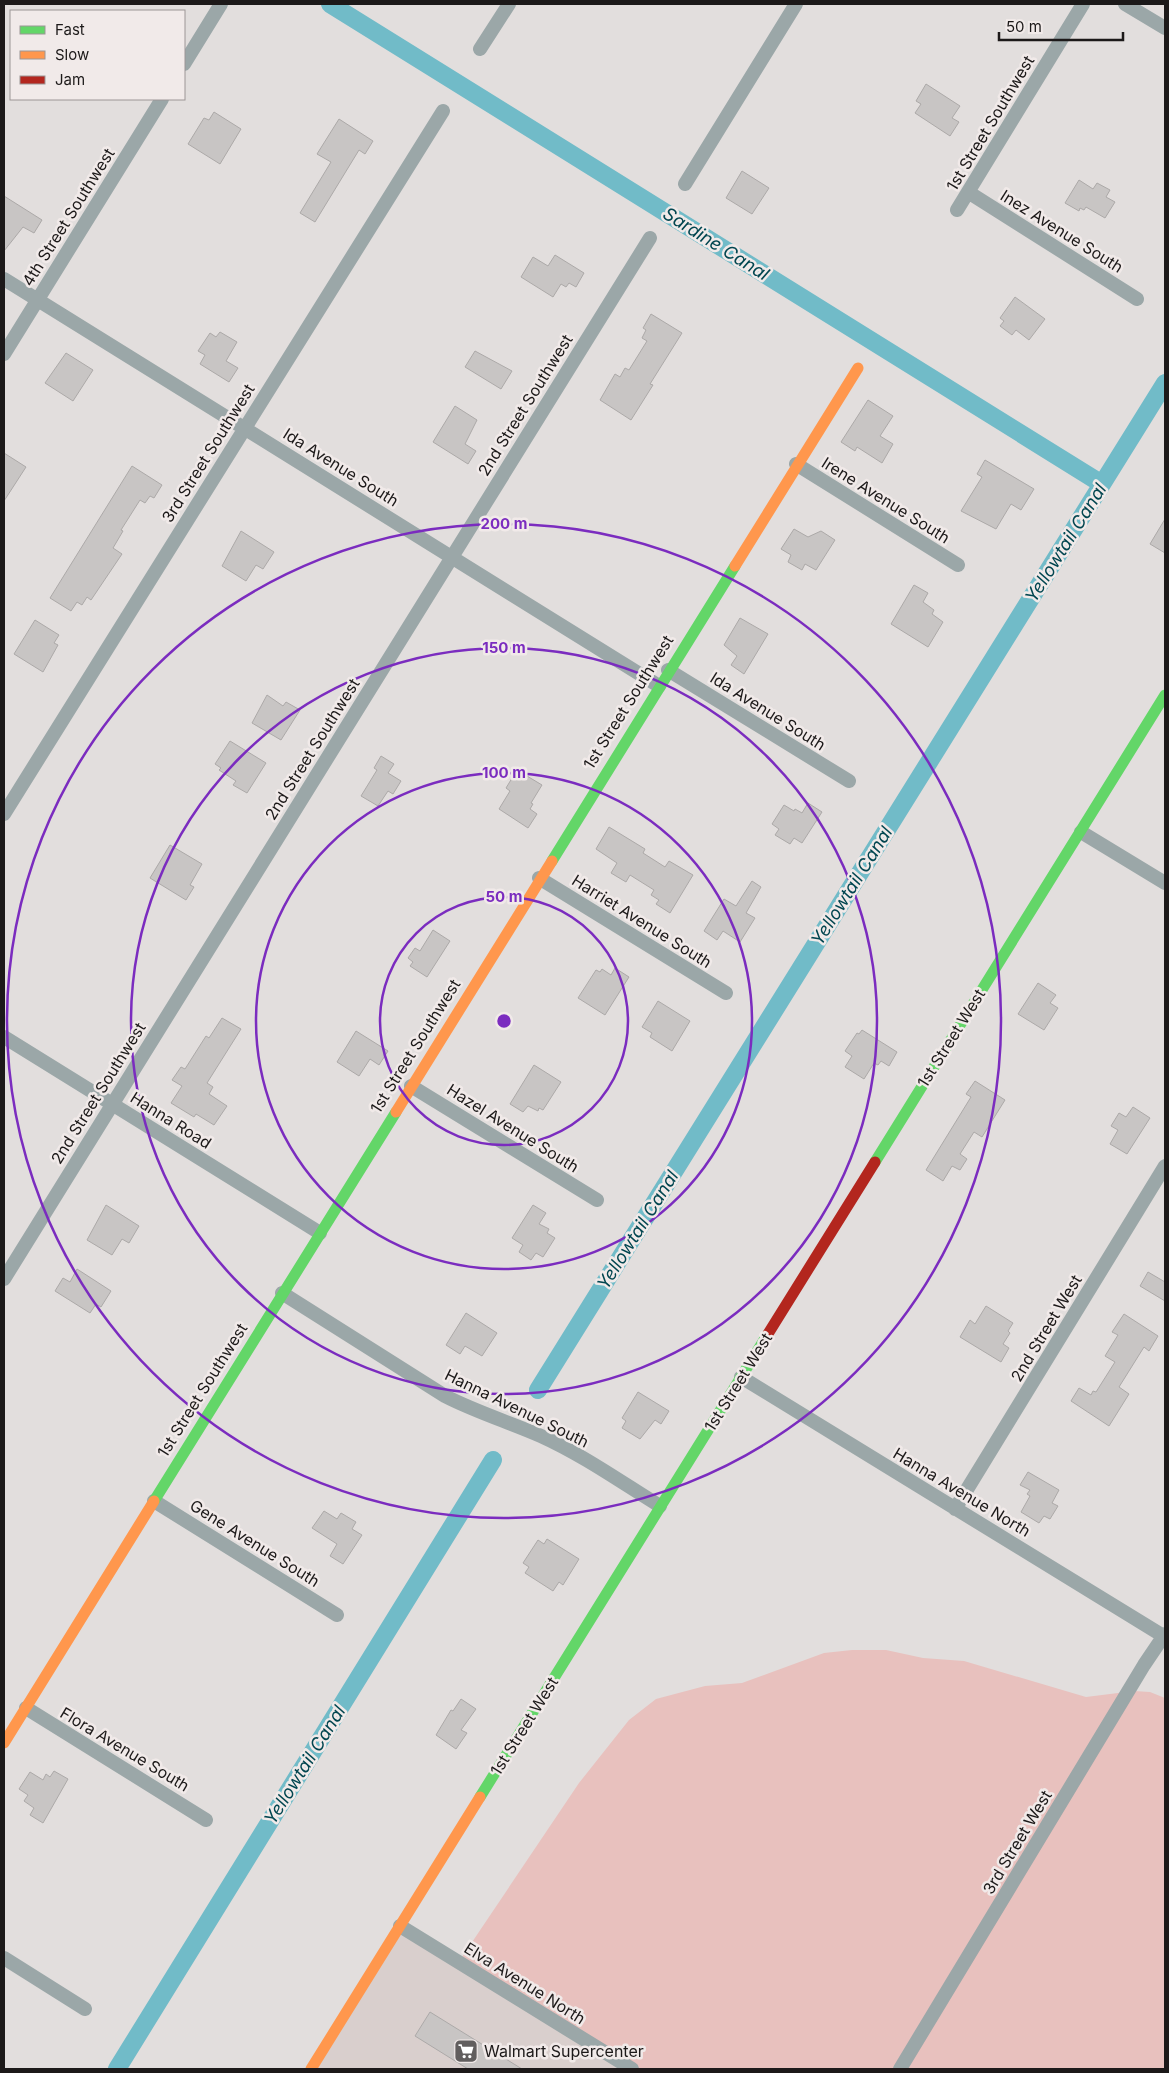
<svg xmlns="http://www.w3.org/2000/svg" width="1169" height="2073" font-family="Inter,sans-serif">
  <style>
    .built { fill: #d9cfcd }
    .green { fill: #e8c1be }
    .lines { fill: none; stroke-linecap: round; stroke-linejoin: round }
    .canal { stroke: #71bbc8; stroke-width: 18 }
    .building { fill: #c8c5c4; stroke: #aca9a8 }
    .street { stroke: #9ba7a8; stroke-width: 14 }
    .fast { stroke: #63d668; stroke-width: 11 }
    .slow { stroke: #ff974d; stroke-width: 11 }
    .jam { stroke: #b3261e; stroke-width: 11 }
    .ring { fill: none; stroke: #7b2cbf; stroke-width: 2.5 }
    .labels { text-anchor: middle; stroke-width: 5; stroke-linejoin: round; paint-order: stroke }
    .street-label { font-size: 16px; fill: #1c1919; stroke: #f1eae9 }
    .poi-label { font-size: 16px; fill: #1c1919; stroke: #f1eae9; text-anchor: start }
    .water-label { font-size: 18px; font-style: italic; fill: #024650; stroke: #f1eae9 }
    .centre { fill: #7b2cbf; stroke: #f1eae9; stroke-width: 2.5 }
    .ring-label { font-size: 15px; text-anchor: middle; font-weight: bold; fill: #7b2cbf; stroke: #f1eae9; stroke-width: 5; stroke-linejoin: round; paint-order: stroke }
  </style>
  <rect width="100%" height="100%" fill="#e2dedd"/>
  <path class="built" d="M401,1924L636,2069H310Z"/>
  <path class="green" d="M852,1650H886L923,1658L964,1661L1086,1697L1134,1691L1150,1692L1165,1698V2069H636L460,1960L579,1783L629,1720L656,1699L705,1686L742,1683L824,1653Z"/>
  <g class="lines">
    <path class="canal" d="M330,4L1102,484
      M538,1390L1165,383
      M117,2069L493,1460"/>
  </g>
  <path class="building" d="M926,84L960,106L952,118L959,122L950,136L915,113L921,104L916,101Z
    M214,112L241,129L220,164L188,144L204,118L209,120Z
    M339,119L373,141L365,154L359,150L315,222L300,213L331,162L317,154Z
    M742,171L769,188L752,214L726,198Z
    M1079,180L1093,189L1097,183L1110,190L1106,197L1115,202L1105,218L1086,207L1084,210L1080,208L1079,211L1065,203Z
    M4,196L42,220L34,233L23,227L4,251Z
    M555,255L584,273L576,287L569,283L566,287L561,284L553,297L521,277L533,257L548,266Z
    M1015,297L1045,319L1029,340L1016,330L1012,335L1000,326L1004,321L1000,318Z
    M651,314L682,333L650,384L653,385L631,420L600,400L615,374L620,377L625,368L629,370L647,341L642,338L646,330L643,328Z
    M220,332L237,342L226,361L238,368L229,382L200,364L205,355L198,351L210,333L216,337Z
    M475,351L512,371L501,389L465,367Z
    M66,353L93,370L73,401L45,383Z
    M868,400L893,416L880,436L893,444L882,463L857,447L855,451L841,442Z
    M455,406L477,420L465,444L476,451L468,464L433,442Z
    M4,453L26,467L4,501Z
    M985,460L1034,489L1021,510L1011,504L996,529L961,511L982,477L977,474Z
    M132,466L162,485L154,498L150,496L145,503L140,500L121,530L123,531L113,548L122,554L91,600L87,597L82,605L77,602L71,611L50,598Z
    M1165,519V553L1150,544Z
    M794,529L808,537L821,531L835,540L816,570L805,564L802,570L788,562L791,555L781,549Z
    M241,531L274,552L263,569L256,565L246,581L222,566Z
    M914,585L928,593L923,602L934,610L932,614L943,622L928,647L891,624Z
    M740,618L768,634L744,674L731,665L737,656L724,645Z
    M35,620L59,635L54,643L58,645L43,672L14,654Z
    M267,695L283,706L286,702L300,710L281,740L252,723Z
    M230,741L266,763L247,793L233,785L236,781L219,770L221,768L215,764Z
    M381,756L394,764L388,773L401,781L393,794L388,791L378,806L361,796L377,770L374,768Z
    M517,770L542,785L531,803L533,804L530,809L537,814L528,828L499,809L510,791L506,788Z
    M808,803L822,812L802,843L794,838L790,844L775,835L779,829L772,824L784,805L794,811L795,809L802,813Z
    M609,827L645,849L643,853L665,867L669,861L693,875L670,913L656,904L659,900L651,895L654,890L630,875L626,882L611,873L617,863L596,849Z
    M170,845L202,864L190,885L194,887L186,900L150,878Z
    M752,881L761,887L746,913L755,918L740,942L723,931L717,940L704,931L724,899L736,906Z
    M433,930L450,941L427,977L410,966L413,962L408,958L415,948L420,951Z
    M615,968L629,977L605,1015L578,998L596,970L600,972L602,969L611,975Z
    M1038,983L1056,995L1050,1003L1058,1008L1044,1030L1018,1014Z
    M658,1001L690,1021L672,1051L650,1037L652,1033L642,1027Z
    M222,1018L241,1029L207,1083L213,1087L209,1094L227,1106L214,1125L196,1114L194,1117L171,1103L182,1086L172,1080L181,1067L185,1069L206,1036L209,1038Z
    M862,1030L897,1052L889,1066L881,1061L878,1065L874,1063L864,1079L845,1067L852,1056L845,1051L857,1033L859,1034Z
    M356,1031L388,1051L379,1065L370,1059L359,1076L337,1062Z
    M534,1065L561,1082L543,1110L539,1108L538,1111L528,1106L523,1112L510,1104Z
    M975,1081L1005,1100L982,1137L974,1132L960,1154L967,1159L960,1170L952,1166L943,1181L926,1170L971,1097L966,1094Z
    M1133,1107L1150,1118L1127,1154L1110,1144L1118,1130L1111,1126L1119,1113L1126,1117Z
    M106,1205L139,1226L129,1243L122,1239L112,1255L87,1240Z
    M533,1205L546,1213L539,1224L549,1229L547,1233L555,1238L543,1257L536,1253L531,1260L519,1252L523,1245L512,1238Z
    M77,1269L111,1291L101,1307L96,1304L90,1313L55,1291L63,1278L70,1282Z
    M1148,1272L1165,1282V1301L1140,1286Z
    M986,1306L1013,1323L1008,1331L1010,1333L1003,1344L1009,1348L1001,1362L960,1337L970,1320L975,1324Z
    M466,1313L497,1333L482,1356L465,1346L460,1354L446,1345Z
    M1124,1314L1158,1336L1149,1351L1144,1347L1119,1387L1129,1394L1109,1426L1071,1401L1079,1388L1091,1395L1093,1391L1096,1392L1115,1362L1105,1356L1118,1335L1112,1332Z
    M638,1392L669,1411L661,1424L655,1420L640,1439L622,1428L626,1421L622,1418Z
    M1028,1472L1059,1490L1052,1503L1058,1506L1050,1519L1044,1516L1039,1523L1021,1512L1030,1496L1027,1494L1030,1490L1020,1485Z
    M324,1511L337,1519L341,1513L356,1522L352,1529L362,1535L343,1564L330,1556L337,1544L312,1528Z
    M547,1539L579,1559L563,1585L559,1582L553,1591L525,1573L529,1567L523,1563L538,1540L544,1544Z
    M461,1699L476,1709L461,1730L467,1733L456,1749L436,1735L451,1710L453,1711Z
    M54,1771L68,1779L43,1823L30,1815L34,1808L24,1801L28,1795L19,1789L30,1772L43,1780L46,1774L50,1777Z
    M430,2012L522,2069H468L415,2036Z"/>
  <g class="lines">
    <path class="street" d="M1125,4L1165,28
      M480,49L509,4
      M184,64L221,4
      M685,184L796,4
      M968,192L1137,299
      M957,210L1083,4
      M4,279L659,686
      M4,354L162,99
      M796,464L958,565
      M668,670L849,781
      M4,814L443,111
      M1081,832L1165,883
      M539,878L726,993
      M4,1037L320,1233
      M411,1086L597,1200
      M4,1279L650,238
      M282,1293L445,1396C476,1412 509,1422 541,1436C583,1455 621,1482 660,1506
      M741,1377L1165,1637
      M154,1501L337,1615
      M955,1509L1165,1166
      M26,1708L206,1820
      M400,1926L632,2069
      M4,1958L85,2009
      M900,2069L1144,1665L1165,1634"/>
    <path class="fast" d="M552,861L735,566
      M875,1162L1165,695
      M154,1501L396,1112
      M480,1797L766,1337"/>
    <path class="slow" d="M735,566L858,368
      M396,1112L552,861
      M4,1743L154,1501
      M311,2069L480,1797"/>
    <path class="jam" d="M766,1337L875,1162"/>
  </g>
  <g class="ring">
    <circle cx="504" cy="1021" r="124"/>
    <circle cx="504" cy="1021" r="248"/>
    <circle cx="504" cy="1021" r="373"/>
    <circle cx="504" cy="1021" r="497"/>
  </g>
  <defs>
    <g id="supermarket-square" transform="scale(1.25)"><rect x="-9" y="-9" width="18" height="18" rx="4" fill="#615e5e" stroke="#f1eae9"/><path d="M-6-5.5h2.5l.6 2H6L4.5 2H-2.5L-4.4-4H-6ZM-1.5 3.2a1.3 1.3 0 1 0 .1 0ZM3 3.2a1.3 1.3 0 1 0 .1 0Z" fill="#fff"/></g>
  </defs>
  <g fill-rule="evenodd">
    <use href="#supermarket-square" x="466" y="2051"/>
  </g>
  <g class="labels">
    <g class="street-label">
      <text transform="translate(990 123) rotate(-59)" y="6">1st Street Southwest</text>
      <text transform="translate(68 217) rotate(-58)" y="6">4th Street Southwest</text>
      <text transform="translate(1062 231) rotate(32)" y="6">Inez Avenue South</text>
      <text transform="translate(525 405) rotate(-58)" y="6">2nd Street Southwest</text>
      <text transform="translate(208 453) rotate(-58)" y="6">3rd Street Southwest</text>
      <text transform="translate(341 467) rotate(32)" y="6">Ida Avenue South</text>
      <text transform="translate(886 500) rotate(32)" y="6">Irene Avenue South</text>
      <text transform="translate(628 702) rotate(-58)" y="6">1st Street Southwest</text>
      <text transform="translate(768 711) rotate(32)" y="6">Ida Avenue South</text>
      <text transform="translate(312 749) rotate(-58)" y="6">2nd Street Southwest</text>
      <text transform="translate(642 921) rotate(32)" y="6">Harriet Avenue South</text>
      <text transform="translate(951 1038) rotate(-58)" y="6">1st Street West</text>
      <text transform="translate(415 1046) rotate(-58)" y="6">1st Street Southwest</text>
      <text transform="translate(98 1093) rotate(-58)" y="6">2nd Street Southwest</text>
      <text transform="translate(171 1120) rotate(32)" y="6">Hanna Road</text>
      <text transform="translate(513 1128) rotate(32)" y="6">Hazel Avenue South</text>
      <text transform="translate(1046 1328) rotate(-59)" y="6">2nd Street West</text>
      <text transform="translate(738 1382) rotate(-58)" y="6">1st Street West</text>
      <text transform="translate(202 1390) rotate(-58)" y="6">1st Street Southwest</text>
      <text transform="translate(517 1408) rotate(26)" y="6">Hanna Avenue South</text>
      <text transform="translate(962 1492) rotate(31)" y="6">Hanna Avenue North</text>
      <text transform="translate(255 1543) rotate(32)" y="6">Gene Avenue South</text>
      <text transform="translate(524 1726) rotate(-58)" y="6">1st Street West</text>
      <text transform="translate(125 1749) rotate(31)" y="6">Flora Avenue South</text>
      <text transform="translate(1017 1842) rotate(-59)" y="6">3rd Street West</text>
      <text transform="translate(525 1983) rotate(32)" y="6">Elva Avenue North</text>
    </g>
    <g class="poi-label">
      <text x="484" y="2057">Walmart Supercenter</text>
    </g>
    <g class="water-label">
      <text transform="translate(716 244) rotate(32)" y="6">Sardine Canal</text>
      <text transform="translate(1066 543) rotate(-58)" y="6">Yellowtail Canal</text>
      <text transform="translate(852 886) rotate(-58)" y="6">Yellowtail Canal</text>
      <text transform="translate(638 1230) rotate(-58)" y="6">Yellowtail Canal</text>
      <text transform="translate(305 1765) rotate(-58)" y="6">Yellowtail Canal</text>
    </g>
  </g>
  <circle cx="504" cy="1021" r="8" class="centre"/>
  <g class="ring-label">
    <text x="504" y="529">200 m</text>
    <text x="504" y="653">150 m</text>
    <text x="504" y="778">100 m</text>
    <text x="504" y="902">50 m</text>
  </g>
  <rect width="1169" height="2073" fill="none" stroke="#1c1919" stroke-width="10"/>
  <rect x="10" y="10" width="175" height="90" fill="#f1eae9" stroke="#9c9696"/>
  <rect x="20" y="26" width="25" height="8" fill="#63d668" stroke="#9c9696"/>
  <text x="55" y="35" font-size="15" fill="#1c1919">Fast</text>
  <rect x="20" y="51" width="25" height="8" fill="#ff974d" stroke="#9c9696"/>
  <text x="55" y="60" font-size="15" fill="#1c1919">Slow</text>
  <rect x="20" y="76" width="25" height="8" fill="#b3261e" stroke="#9c9696"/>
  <text x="55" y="85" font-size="15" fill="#1c1919">Jam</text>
  <path d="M999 32v8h124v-8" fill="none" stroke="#1c1919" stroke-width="2.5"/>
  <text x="1006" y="32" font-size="15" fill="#1c1919" stroke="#f1eae9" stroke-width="4" paint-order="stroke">50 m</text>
</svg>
